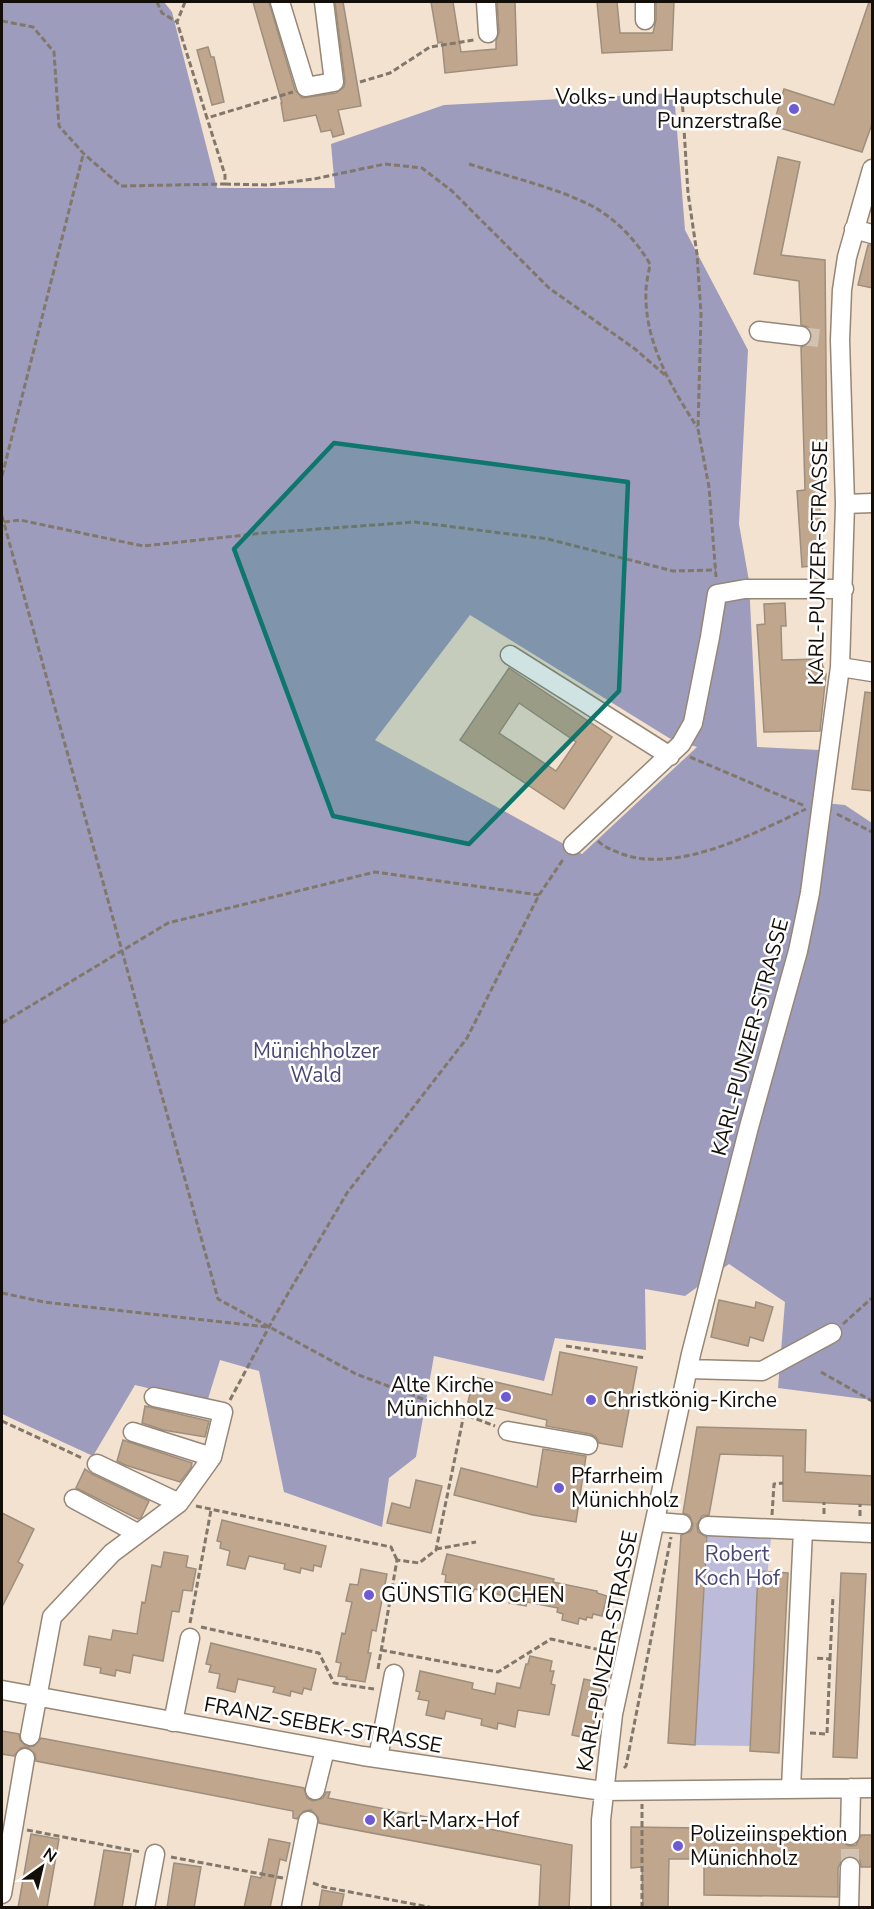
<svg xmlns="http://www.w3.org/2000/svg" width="874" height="1909" font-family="'Nunito Sans',sans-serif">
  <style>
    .green { fill: #bcbcda }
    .forest { fill: #9d9cbc; fill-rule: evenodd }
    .building { fill: #bfa68d; stroke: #9d8e7d; stroke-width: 1.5; fill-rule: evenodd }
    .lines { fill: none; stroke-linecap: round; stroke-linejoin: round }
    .minor-tunnel { stroke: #d1c2b2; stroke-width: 18; stroke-dasharray: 18 9; stroke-linecap: butt }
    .minor-casing { stroke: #968676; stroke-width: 21 }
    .path { stroke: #81776b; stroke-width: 3; stroke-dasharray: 6 3; stroke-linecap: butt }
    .minor { stroke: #fff; stroke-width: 18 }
    .marked { fill: #0f766e; fill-opacity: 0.2; stroke: #0f766e; stroke-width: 4.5; stroke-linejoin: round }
    .poi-dot { fill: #6e5ad4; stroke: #fff; stroke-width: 2 }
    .labels { text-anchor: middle; stroke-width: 5; stroke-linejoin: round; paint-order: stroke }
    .poi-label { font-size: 21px; fill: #130e08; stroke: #fff; text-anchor: start }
    .street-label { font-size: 21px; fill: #130e08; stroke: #fff }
    .park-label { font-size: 21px; fill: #4a4775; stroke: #fff }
  </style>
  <rect width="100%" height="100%" fill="#f3e2d0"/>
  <path class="green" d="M772,1529L750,1746L695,1745L708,1534Z"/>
  <path class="forest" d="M2,2H164L172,12L217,188H335L331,144L444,105L674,93L685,230L748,350L739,524L749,581L757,747L820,750L813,802L845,805L872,823V1400L778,1388L785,1302L729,1264L685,1296L645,1289L646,1350L555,1338L544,1381L434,1356L416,1457L389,1478L382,1527L284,1492L259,1371L220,1360L207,1402L135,1385L93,1456L2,1414ZM470,615L669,738L697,747L582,854L375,740Z"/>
  <path class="building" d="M253,2H269L295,90L302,98L336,93L344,87L345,81L335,2H343L361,106L338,110L344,134L333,137L331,130L321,132L316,115L284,121L281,103H282Z
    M431,2H453L461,52L496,49V41L499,32L497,2H515L517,65L445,73L442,42L438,43Z
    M597,2H617L620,33H653L656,20V2H674L672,50L602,53Z
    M869,2H873V121L862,152L773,126L784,89L834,105Z
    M208,47L211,57H214L224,102L212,105L197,50Z
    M778,157L800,162L781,255L825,260L827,471H818L823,565L802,567L797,491L805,490L801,347L810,343L812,337L808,327L801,325L799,281L754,274Z
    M868,245H873V288L858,285Z
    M785,603L786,626H781L782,660L820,659L826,674L820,731L764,732L757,625L765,624L764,604Z
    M509,668L612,737L564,809L460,740ZM519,703L576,742L556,771L499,733Z
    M865,692L873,693V791L852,789Z
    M719,1300L755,1308L756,1302L773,1307L763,1341L750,1337L748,1346L711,1337Z
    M560,1352L637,1367L622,1447L599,1443L596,1437L590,1434L546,1426L547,1420L468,1402L474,1377L552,1395Z
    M145,1406L209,1421L205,1437L163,1430L142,1423Z
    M697,1427L806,1430L805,1472L873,1476V1505L783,1501V1456L720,1454L709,1515L702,1516L697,1525L698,1532L707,1537L695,1745L668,1743L681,1535L691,1531L693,1524L689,1515L683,1513Z
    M123,1440L192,1463L191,1468L180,1482L125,1465L117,1461Z
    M543,1449L586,1456L576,1522L533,1515L454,1495L461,1468L537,1487Z
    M85,1469L92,1474L149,1501L141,1518L138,1519L76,1488Z
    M416,1480L442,1486L431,1533L387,1523L392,1503L410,1508Z
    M2,1513L34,1529L18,1562L23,1565L2,1607Z
    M222,1520L326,1546L321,1567L314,1565L313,1571L301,1568L300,1573L284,1569L285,1564L249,1556L245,1569L227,1565L230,1551L220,1548L221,1542L217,1541Z
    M164,1552L188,1556L186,1567L196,1569L192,1591L183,1590L179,1612L172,1611L163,1661L133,1655L130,1673L116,1670L115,1676L100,1673L101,1668L84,1665L89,1636L111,1640L113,1630L137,1634L142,1602L145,1603L152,1565L161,1567Z
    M447,1554L554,1579L553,1582L597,1591V1593L607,1596L602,1616L593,1614L592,1618L587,1617L586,1620L579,1618L578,1624L562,1620L563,1614L557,1612L558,1608L527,1602L526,1606L509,1603L510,1597L474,1589L471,1602L452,1598L455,1584L445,1582L446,1575L442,1574Z
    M361,1569L387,1574L376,1631L372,1630L368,1653H371L365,1682L346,1679L347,1677L338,1676L341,1663L336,1662L342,1633L345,1634L352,1602L346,1601L350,1584L358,1585Z
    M758,1571L788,1573L779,1753L750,1751Z
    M841,1573L866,1574L857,1758L833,1757Z
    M211,1643L316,1669L311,1690L304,1688L302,1694L291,1691L290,1696L273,1692L275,1687L238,1679L235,1692L217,1688L220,1674L209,1672L211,1665L206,1664Z
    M530,1656L552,1661L550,1671H554L551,1684L555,1685L549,1715L518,1710L515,1727L498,1723L497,1729L481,1725L482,1719L446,1711L444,1719L426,1715L429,1701L418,1699L420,1692L416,1691L420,1671L473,1683L472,1689L495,1694L497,1683L520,1688L526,1664H528Z
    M584,1679L603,1683L590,1739L572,1735Z
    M2,1731L19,1734L20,1740L27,1747L34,1746L41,1738L304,1788L307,1798L313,1801L323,1798L326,1792H330L328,1798L572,1845L569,1908H539L541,1865L319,1823L318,1817L311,1810L304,1811L297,1819L293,1818V1811L36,1761L35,1754L27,1747L21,1748L14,1756L2,1754Z
    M631,1827L701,1828V1835H839L840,1841L849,1846L856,1845L861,1835H873V1867H861L860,1861L855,1857L850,1856L844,1857L838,1868V1897L704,1895V1859H669L668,1908H643L642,1867L631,1868Z
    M31,1834L59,1839L47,1908H18Z
    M269,1839L290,1843L286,1861L280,1859L270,1908H244L251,1876L261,1878Z
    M104,1850L131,1854L122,1908H94Z
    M174,1863L201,1867L194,1908H167Z
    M322,1890L344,1894L341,1908H319Z"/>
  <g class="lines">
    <path class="minor-tunnel" d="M801,336L826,339
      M850,1867V1835"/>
    <g class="minor-casing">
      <path id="minor" d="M280,2L306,87L334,82L324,2
        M486,2L488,33
        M645,20V2
        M854,229L872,234
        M759,331L801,336
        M845,504L872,503
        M510,655L670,756
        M840,667L872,672
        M573,845L681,744L693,723L710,637L717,594L745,589H844
        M688,1369L762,1371L832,1333
        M508,1431L588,1445
        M133,1432L212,1457
        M97,1464L179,1503
        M74,1499L137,1533
        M656,1522L682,1524
        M708,1526L872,1533
        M2,1690L363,1756L603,1791L872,1788
        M173,1722L190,1638
        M30,1736L52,1617L112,1553L179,1503L212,1457L223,1412L154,1397
        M378,1758L394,1674
        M791,1788L803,1530
        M315,1790L325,1750
        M850,1835L851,1788
        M2,1894L25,1758
        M145,1908L155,1854
        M291,1908L308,1821
        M601,1908V1820L613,1714L691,1354L749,1127L798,951L810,893L840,667L845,504L840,340L842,290L847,257L872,169
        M849,1908L850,1867"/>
    </g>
    <path class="path" d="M157,2L162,13L177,22
      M185,2L177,22L207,118L293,92
      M2,21L33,27L54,52L59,126L84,154L121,186L225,184V175L207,118
      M360,82L390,73L430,47L474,40
      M682,97L688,193L697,254L701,314L698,429L709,487L716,577
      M469,164C506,176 558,188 592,206C616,219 636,240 650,264C649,272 646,282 646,291C644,341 671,387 697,427
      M225,184L268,185L314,179L385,164L422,168L452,191L549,288L635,349L665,375
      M2,476L83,155
      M2,516L218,1299L356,1374L495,1426
      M4,522L20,520L143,546L264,533L415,522L548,539L673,571L716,570
      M690,757L805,806
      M837,814L872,832
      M598,841C605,848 613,850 622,854C678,874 755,833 806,809
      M2,1023L168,923L375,872L539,895
      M2,1293L44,1302L267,1327
      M843,1324L872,1298
      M566,1346L646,1358
      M821,1372L872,1401
      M230,1400L276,1314L347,1193L467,1038L539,895L564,858
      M2,1421L82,1458
      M196,1506L391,1547L397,1560
      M824,1514V1502
      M772,1515L774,1484L783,1483
      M860,1516V1504
      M436,1549L476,1542
      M190,1623L211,1510
      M201,1627L319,1653L334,1683L374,1689
      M381,1650L498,1672L551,1639L609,1652
      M830,1659L833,1596
      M378,1669L397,1560L419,1563L436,1550L464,1414
      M810,1733L827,1734L830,1659L814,1658
      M624,1768L626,1766L671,1537
      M27,1830L141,1852
      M171,1857L283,1878
      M313,1883L324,1887L434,1908
      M642,1908V1804"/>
    <use href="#minor" class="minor"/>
  </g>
  <path class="marked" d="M334,443L628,482L619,691L469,844L333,816L234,549Z"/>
  <g class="poi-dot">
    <circle cx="794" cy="109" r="6"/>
    <circle cx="506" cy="1397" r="6"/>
    <circle cx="591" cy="1400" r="6"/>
    <circle cx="559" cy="1488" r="6"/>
    <circle cx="369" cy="1595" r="6"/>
    <circle cx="370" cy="1820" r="6"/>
    <circle cx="678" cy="1846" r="6"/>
  </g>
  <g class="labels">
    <g class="poi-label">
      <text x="782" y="104" text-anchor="end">Volks- und Hauptschule<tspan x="782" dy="24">Punzerstraße</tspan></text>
      <text x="494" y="1392" text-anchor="end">Alte Kirche<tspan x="494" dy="24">Münichholz</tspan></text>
      <text x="603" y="1407">Christkönig-Kirche</text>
      <text x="571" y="1483">Pfarrheim<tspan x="571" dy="24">Münichholz</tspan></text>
      <text x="381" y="1602">GÜNSTIG KOCHEN</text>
      <text x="382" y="1827">Karl-Marx-Hof</text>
      <text x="690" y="1841">Polizeiinspektion<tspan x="690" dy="24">Münichholz</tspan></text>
    </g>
    <g class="street-label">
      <text transform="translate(818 563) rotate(-89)" y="7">KARL-PUNZER-STRASSE</text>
      <text transform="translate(750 1037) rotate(-75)" y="7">KARL-PUNZER-STRASSE</text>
      <text transform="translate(607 1651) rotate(-79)" y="7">KARL-PUNZER-STRASSE</text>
      <text transform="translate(323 1725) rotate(10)" y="7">FRANZ-SEBEK-STRASSE</text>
    </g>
    <g class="park-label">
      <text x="316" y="1058">Münichholzer<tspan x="316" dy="24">Wald</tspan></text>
      <text x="737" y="1561">Robert<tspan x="737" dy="24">Koch Hof</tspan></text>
    </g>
  </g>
  <rect width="874" height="1909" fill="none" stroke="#130e08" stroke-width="6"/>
  <g transform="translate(42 1867) rotate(34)" stroke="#ffffff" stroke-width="4.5" paint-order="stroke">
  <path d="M0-4.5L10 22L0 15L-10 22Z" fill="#130e08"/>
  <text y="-9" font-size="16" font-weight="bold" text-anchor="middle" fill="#130e08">N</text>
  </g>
</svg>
